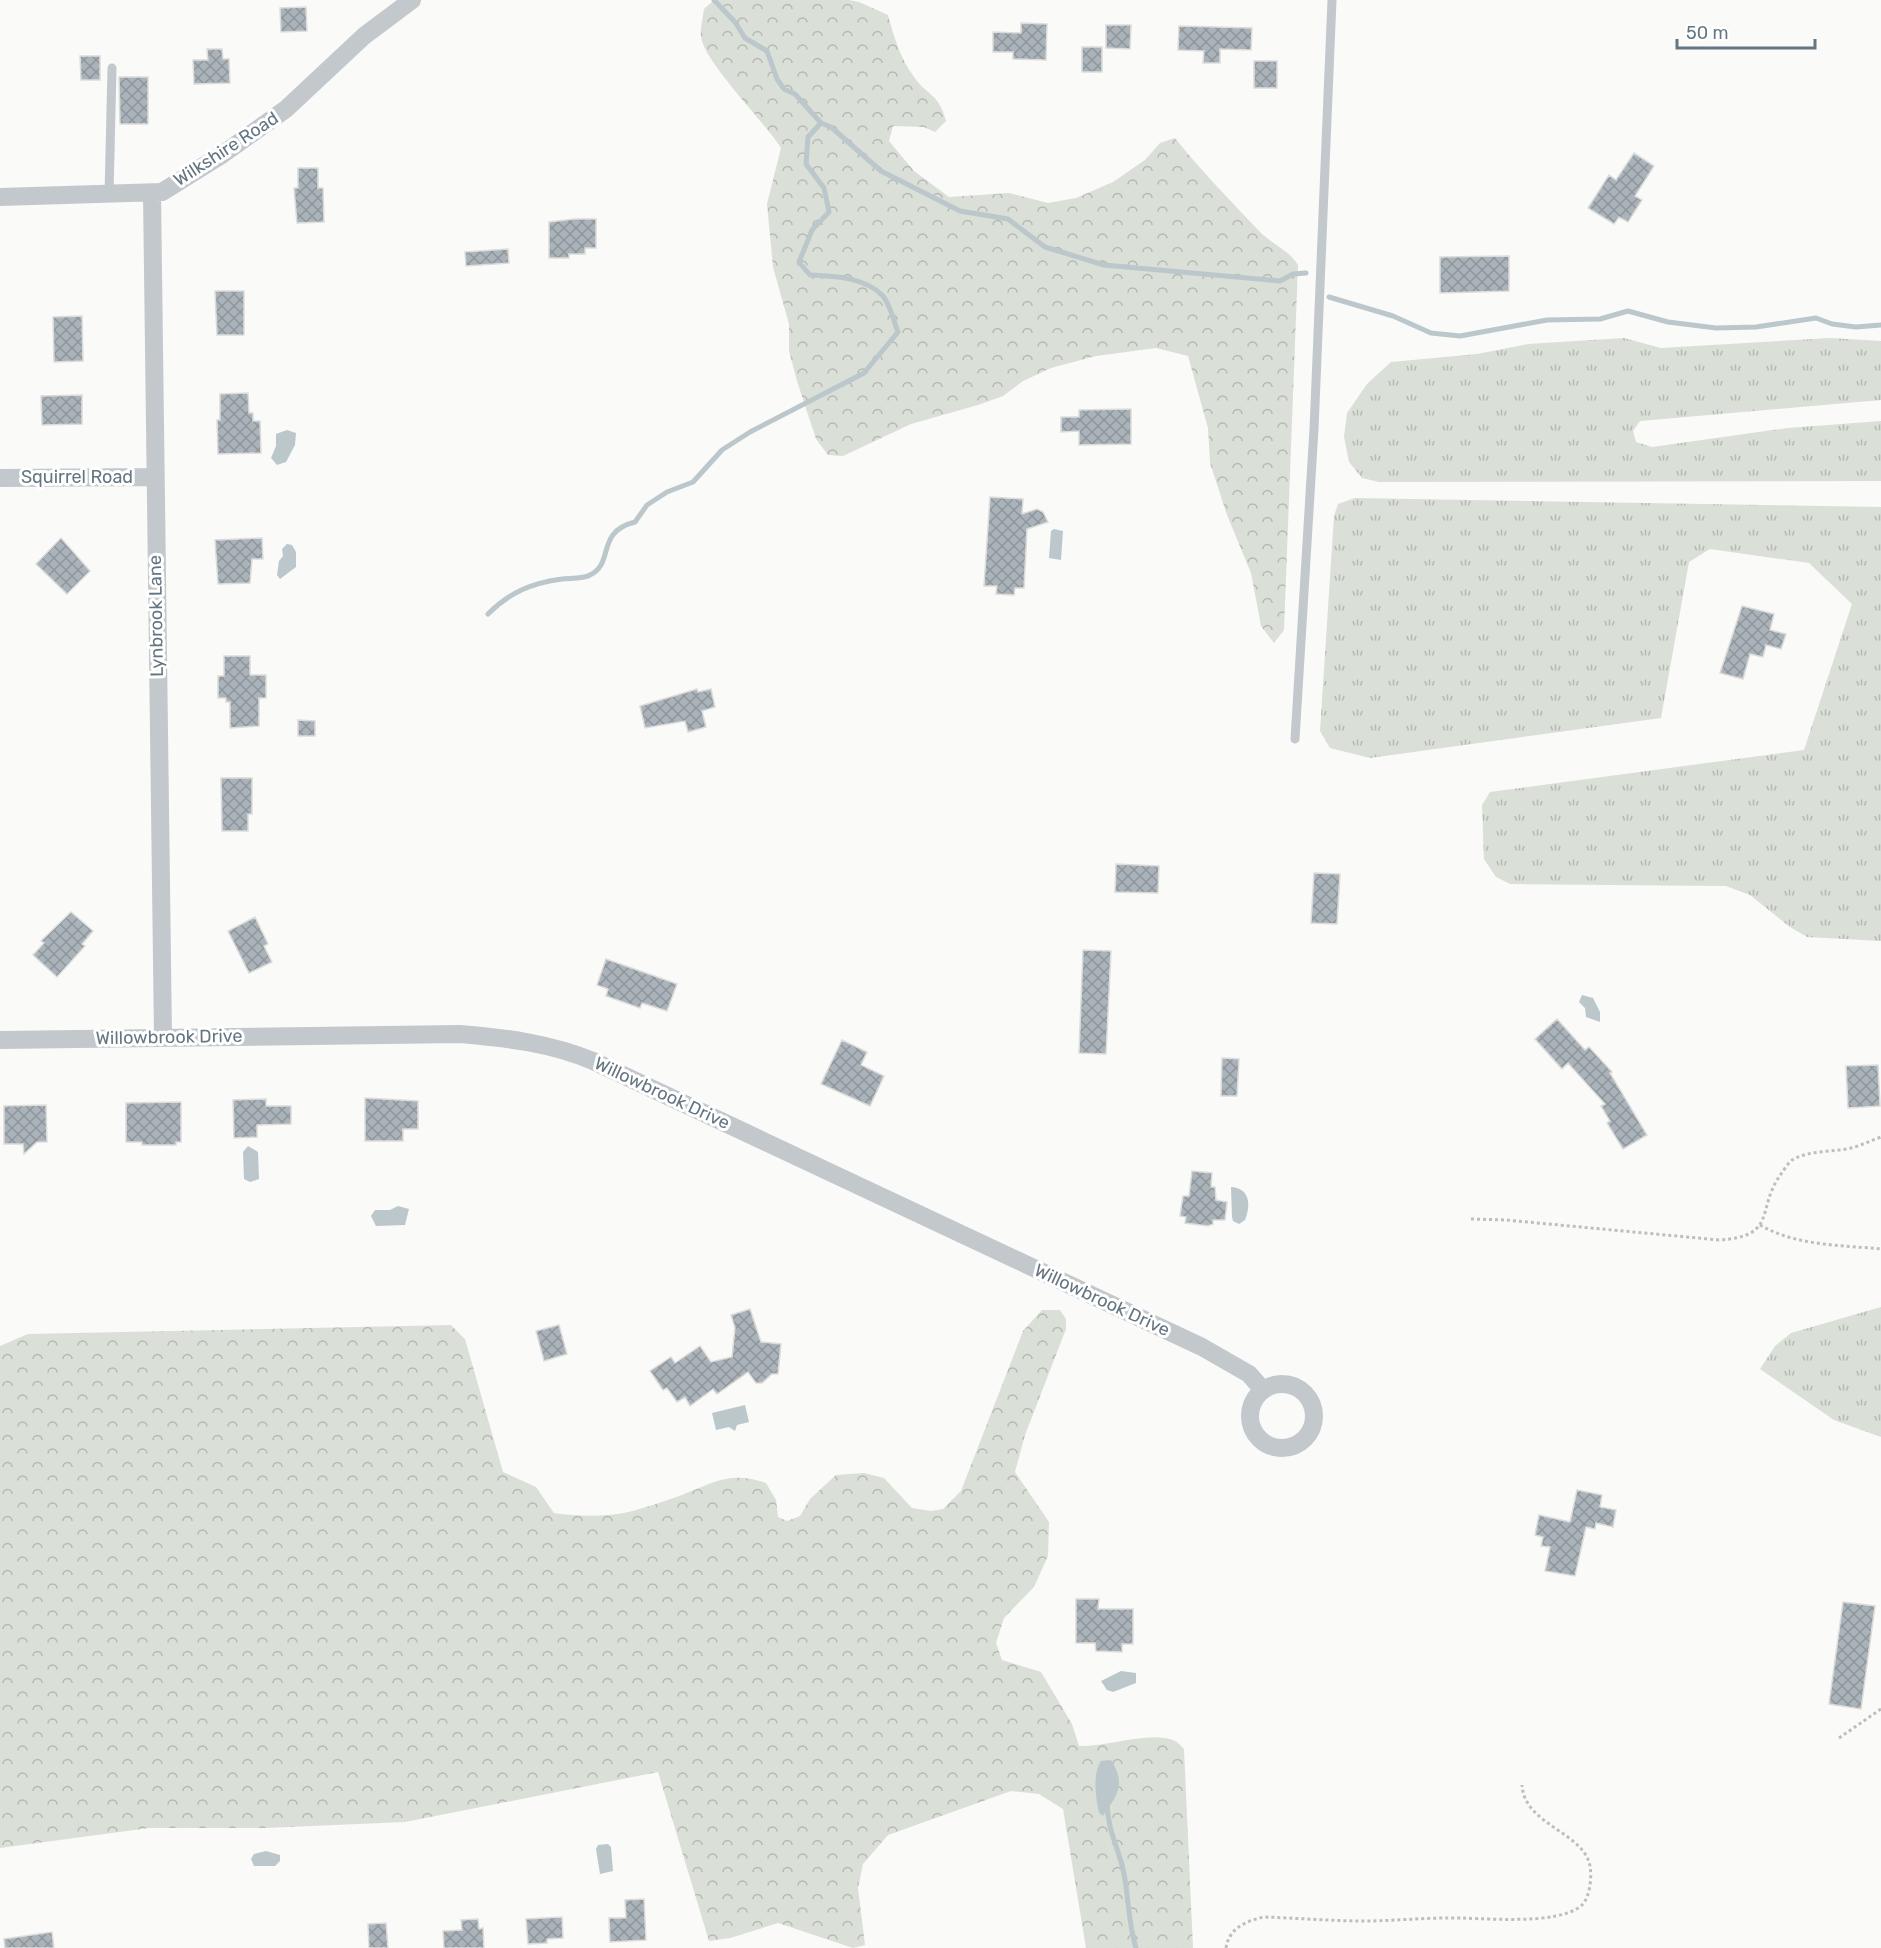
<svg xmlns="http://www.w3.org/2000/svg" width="1881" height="1948" font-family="Rubik,sans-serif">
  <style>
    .grass { fill: url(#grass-tufts) }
    .forest { fill: url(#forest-crowns) }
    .water { fill: #bbc7cb }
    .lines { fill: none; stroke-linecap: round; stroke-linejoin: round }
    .stream { stroke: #bbc7cb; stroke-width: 5 }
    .building { fill: url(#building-cross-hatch); stroke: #dcdcda; stroke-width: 1.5 }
    .path { stroke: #bbbfc2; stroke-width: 3; stroke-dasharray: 3 3; stroke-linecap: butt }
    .service { stroke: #c3c8cc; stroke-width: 9 }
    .minor { stroke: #c3c8cc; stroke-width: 18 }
    .labels { text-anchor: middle; stroke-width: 6; stroke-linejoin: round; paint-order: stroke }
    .street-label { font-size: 18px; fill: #657683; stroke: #fff }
  </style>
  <defs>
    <pattern id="grass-tufts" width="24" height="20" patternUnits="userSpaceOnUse" patternTransform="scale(1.5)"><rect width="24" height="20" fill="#dadfd7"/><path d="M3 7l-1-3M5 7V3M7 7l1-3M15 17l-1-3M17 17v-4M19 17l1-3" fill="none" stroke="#b4b9b4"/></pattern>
    <pattern id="forest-crowns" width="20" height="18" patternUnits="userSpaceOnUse" patternTransform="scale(1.5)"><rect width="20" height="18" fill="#dadfd7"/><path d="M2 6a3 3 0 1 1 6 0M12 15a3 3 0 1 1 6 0" fill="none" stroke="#b4b9b4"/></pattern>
    <pattern id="building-cross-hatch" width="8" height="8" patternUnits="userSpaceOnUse" patternTransform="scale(1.5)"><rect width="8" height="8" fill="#aab3b9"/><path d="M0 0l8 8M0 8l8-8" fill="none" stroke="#8e969c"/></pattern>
  </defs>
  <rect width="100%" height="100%" fill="#fafaf8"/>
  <path class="grass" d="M1624,338L1661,348L1830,338L1881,341V400L1640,421L1633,431L1636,442L1652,447L1788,428L1881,421V481L1379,482L1362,478L1349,462L1344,437L1347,413L1367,384L1391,362L1477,354L1528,344Z
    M1355,498L1881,507V941L1807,937L1790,927L1750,895L1726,886L1510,884L1496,877L1484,859L1482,805L1490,792L1804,750L1852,604L1809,563L1710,549L1689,562L1661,718L1370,758L1330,748L1320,731L1334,516L1338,504Z
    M1881,1307V1437L1834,1420L1760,1369L1775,1346L1791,1333Z"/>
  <path class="forest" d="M714,0H849L859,2L888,15C894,37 900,58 914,77C928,97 938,92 946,121L935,132L924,127L893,126L889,141L914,171L949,197L1009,193L1048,203L1076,198L1113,182L1145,160L1160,143L1175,138C1201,171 1231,201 1260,232C1273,245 1288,249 1298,265L1284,630L1274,643L1261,626L1251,573L1227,515L1210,463L1208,428L1188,356L1156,348L1096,356L1051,368L1023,381L1003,396L978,405L911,424L843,456L828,455L816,439L797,381L789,351V324L773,267L767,204L781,148C764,121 705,63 701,37C700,29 703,17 704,9Z
    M1042,1310H1060L1066,1319V1329L1025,1435L1015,1472L1049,1522L1048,1556L1034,1587L1004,1618L996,1643L1002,1660L1041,1672L1072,1724L1079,1746C1107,1747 1148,1731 1173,1740C1177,1741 1181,1746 1184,1749L1193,1948H1086L1063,1809L1039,1794L1011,1791L888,1835L863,1864L858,1888L865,1945L853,1948L778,1923L730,1938L709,1941L658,1772L405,1822L265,1828H149L0,1848V1346L28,1334L451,1325L465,1339L503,1472L536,1487L554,1513C580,1517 607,1517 633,1511C649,1506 666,1501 682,1495C715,1482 730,1471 766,1483L776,1500L778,1517L787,1521L800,1516L810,1499L836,1475L864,1473L884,1478L912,1508L931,1511L943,1509L961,1491L1023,1331Z"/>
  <path class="water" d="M287,430L296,433L295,445L286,462L277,465L271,458L276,446V434Z
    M1054,529L1063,531L1061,560L1049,558L1051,531Z
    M287,544L292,545L296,552V567L280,579L277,575L279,561L283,556L282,549Z
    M1582,995L1593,998L1600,1012V1022L1586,1017L1585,1008L1579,1002Z
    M248,1146L258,1152L259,1179L250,1182L244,1179L243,1152Z
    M1231,1187C1250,1188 1251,1205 1245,1220L1239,1224L1233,1221L1232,1217Z
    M398,1206L409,1209L405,1225L376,1226L371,1216L375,1210H390Z
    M745,1405L749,1422L737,1425L735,1431L729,1427L716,1430L712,1413Z
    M1121,1671L1136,1673V1683L1113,1692L1107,1690L1101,1681Z
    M1111,1760C1126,1784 1118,1794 1103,1816L1099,1813C1096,1798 1092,1774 1101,1761Z
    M608,1844L611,1847L613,1871L600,1874L596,1849L598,1845Z
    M266,1851L280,1855V1861L275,1866H254L251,1859L254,1854Z"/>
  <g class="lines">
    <path class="stream" d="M714,0L735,22L745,38L767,51L777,79L784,89L795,94L821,123L831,127L881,171L960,211L1008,219L1045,247L1104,265L1280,281L1293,274L1306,273
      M1329,297L1393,316L1431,333L1460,336L1547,320L1600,319L1628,311L1668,322L1716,328L1756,327L1816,318L1832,324L1856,327L1881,325
      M488,614C510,592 532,583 562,579C570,578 583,579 590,575C615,563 595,532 635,522L647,505L667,492L693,482L722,450L750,432L864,373L898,332C894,322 890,304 883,296C865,277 834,276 810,275L799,262L812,230L829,212L824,188L806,164L808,137L821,123
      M1107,1802C1108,1830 1115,1840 1122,1865C1129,1891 1127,1919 1136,1948"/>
  </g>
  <path class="building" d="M306,7L307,31L281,32L280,8Z
    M1021,23L1047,24L1046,60L1013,59V52H993V32L1021,33Z
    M1106,25H1131L1130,49L1106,48Z
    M1179,26L1252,28L1251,50L1220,49V63H1203L1204,51L1178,50Z
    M1082,47H1102V72H1082Z
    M207,49H222L223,59H229L230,83L194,84L193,60H208Z
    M80,56H100V80H81Z
    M1254,61H1277V88H1254Z
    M119,77H148V124H120Z
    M1634,153L1654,166L1635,196L1642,200L1628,222L1619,217L1614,224L1588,208L1609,175L1616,180Z
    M298,168H318V188H323L324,222L297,223L294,188H298Z
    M575,219H596V248H585V254H569V258H549V222Z
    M508,249L509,263L466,266L465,252Z
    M1509,256V291L1440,293V257Z
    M215,291H244V335H217Z
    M82,316L83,361L54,362L53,317Z
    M248,393L249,413H253V421H260L261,453L218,454L217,420H220V394Z
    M82,395V424L42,425L41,396Z
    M1131,409V444L1079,445V431L1061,432V417H1079V410Z
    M990,497L1023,499L1022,514L1037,509L1043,512L1048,522L1027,529L1024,588H1015L1014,595L996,594L997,586H984Z
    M61,538L90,571L67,594L36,564Z
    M262,538L263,559H252L250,583L218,584L215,540Z
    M1742,606L1774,614L1770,630L1786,634L1781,649L1766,645L1763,657L1750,654L1743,679L1720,673Z
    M224,656H250V675H266V698H259V726L230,728V702H226V698H218V676H224Z
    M697,689L698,692L711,689L715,707L702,711L706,727L688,732L685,721L645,728L640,706Z
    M298,720L315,721V736H298Z
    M221,778H252V814H248V831H222Z
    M1116,864L1159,866L1158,893L1115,892Z
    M1314,873L1340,874L1337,924L1311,923Z
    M71,912L93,931L82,944L85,946L57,977L33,955L44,943L41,941Z
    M255,917L268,944L264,946L272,962L249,973L228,931Z
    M1083,950L1111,951L1106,1054L1079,1053Z
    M606,959L677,984L667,1011L642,1003L640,1008L606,996L608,989L597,985Z
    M1557,1019L1585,1050L1589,1047L1612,1072L1610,1073L1647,1135L1623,1149L1607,1123L1610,1121L1601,1106L1605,1104L1568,1063L1562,1069L1535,1039Z
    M842,1040L867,1052L861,1065L884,1076L870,1106L821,1084Z
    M1222,1058L1239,1059L1237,1096H1221Z
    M1878,1065L1880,1106L1848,1108L1846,1066Z
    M365,1098L418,1101V1129H403V1141H365Z
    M266,1099V1106H291V1124L257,1125V1137L234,1138L233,1100Z
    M181,1102V1142H176V1145H142V1142H126V1103Z
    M46,1105L47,1142H37L24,1154L23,1144H4V1106Z
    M1192,1171L1212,1173L1211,1187H1215L1216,1200L1227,1202L1225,1220H1213V1224L1208,1226L1185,1223L1186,1217L1180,1216L1183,1196H1189Z
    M750,1309L761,1342L781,1344L778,1374H772L762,1383H756L748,1372L717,1394L713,1389L690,1406L685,1397L677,1402L667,1388L663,1390L650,1371L671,1357L675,1363L700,1346L711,1362L732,1357L735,1328L731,1315Z
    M559,1325L567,1354L544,1361L536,1331Z
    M1577,1490L1602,1495L1600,1507L1616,1510L1613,1527L1596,1523L1595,1529L1586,1527L1575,1576L1545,1571L1550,1547L1541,1546L1543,1537L1535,1535L1539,1515L1570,1522Z
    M1076,1599H1099L1098,1609H1133V1644H1122V1652L1096,1651L1095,1643H1076Z
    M1843,1602L1875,1606L1861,1709L1829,1704Z
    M644,1899L646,1940L610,1942L609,1918H626L625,1900Z
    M562,1917L563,1938L547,1939V1943L528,1944L526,1919Z
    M478,1919L479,1929L483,1928L484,1948H444L443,1931L462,1930L461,1920Z
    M386,1923L388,1948H369L368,1924Z
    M52,1932L54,1948H5L4,1939Z"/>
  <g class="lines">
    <path class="path" d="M1471,1219L1506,1220L1719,1240C1779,1236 1755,1210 1781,1174C1784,1170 1788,1163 1792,1160C1811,1149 1835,1153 1855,1147C1864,1144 1872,1140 1881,1137
      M1760,1225C1796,1246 1841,1245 1881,1249
      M1839,1738L1881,1709
      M1226,1948C1229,1928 1246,1921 1264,1917C1297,1918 1331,1921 1364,1921C1392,1921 1419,1918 1447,1918C1478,1917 1558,1927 1582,1905C1590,1897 1592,1877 1590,1866C1584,1832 1524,1825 1522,1785"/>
    <path class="service" d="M109,195L112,68
      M1295,739L1314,429L1332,0"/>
    <path class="minor" d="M152,194L163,1037
      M0,197L162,192L223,154L286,109L364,36L412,0
      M0,478L154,477
      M0,1040L460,1034C506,1038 550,1043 593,1061L1202,1347L1249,1374L1263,1390
      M1250 1416a32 32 0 1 1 64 0a32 32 0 1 1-64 0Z"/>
  </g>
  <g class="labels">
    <g class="street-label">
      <text transform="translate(226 149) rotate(-33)" y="6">Wilkshire Road</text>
      <text x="77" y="483">Squirrel Road</text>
      <text transform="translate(156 616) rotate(-91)" y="6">Lynbrook Lane</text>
      <text transform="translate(169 1037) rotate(-1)" y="6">Willowbrook Drive</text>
      <text transform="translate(662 1093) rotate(25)" y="6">Willowbrook Drive</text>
      <text transform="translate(1102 1300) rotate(25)" y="6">Willowbrook Drive</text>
    </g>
  </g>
  <path d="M1677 39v9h138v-9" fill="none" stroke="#657683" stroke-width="3"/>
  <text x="1686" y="39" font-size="18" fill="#657683" stroke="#ffffff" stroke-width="4.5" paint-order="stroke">50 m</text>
</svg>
